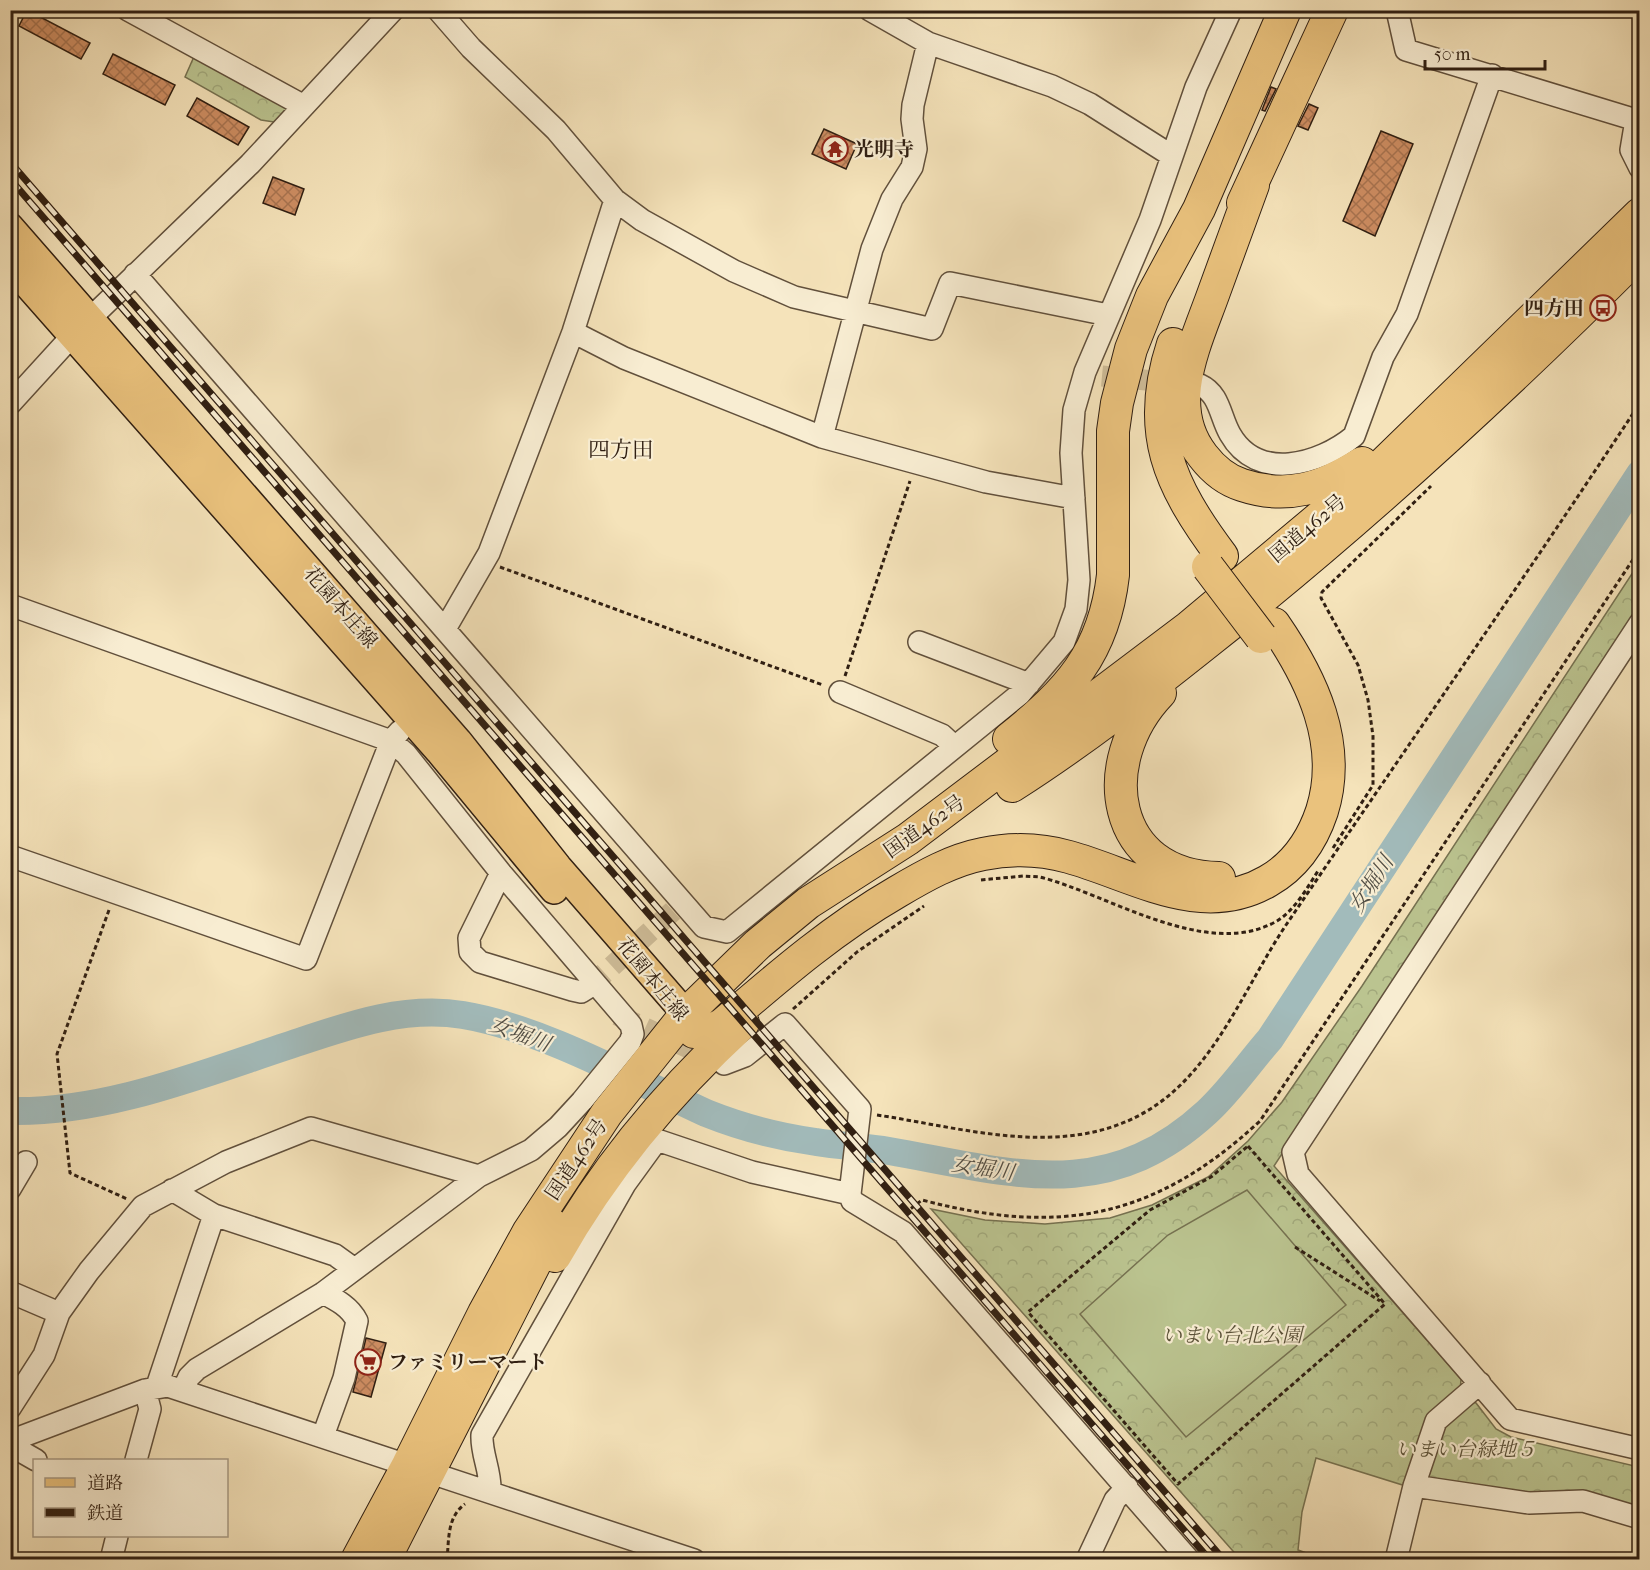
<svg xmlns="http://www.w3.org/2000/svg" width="1650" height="1570" font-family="'IM FELL French Canon','Noto Serif JP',serif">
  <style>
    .forest { fill: url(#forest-crowns); stroke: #767251; stroke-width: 1.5 }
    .pitch { fill: #bbc490; stroke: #767251; stroke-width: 1.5 }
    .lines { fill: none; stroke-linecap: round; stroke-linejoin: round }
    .river { stroke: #a2bbbb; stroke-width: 28 }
    .building { fill: url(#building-cross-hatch); stroke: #301f12; stroke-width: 1.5 }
    .minor-tunnel { stroke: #cebc98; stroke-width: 21; stroke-dasharray: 21 10; stroke-linecap: butt }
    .minor-casing { stroke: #61503c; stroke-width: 24 }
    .major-casing { stroke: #301f12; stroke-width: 30 }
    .highway-casing { stroke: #301f12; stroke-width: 34 }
    .path { stroke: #301f12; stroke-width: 3; stroke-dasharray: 4.5 3; stroke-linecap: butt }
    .minor { stroke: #f8edd2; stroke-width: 21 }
    .major { stroke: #eac27d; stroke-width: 27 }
    .highway { stroke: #eac27d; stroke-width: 32 }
    .rail-casing { stroke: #301f12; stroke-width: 7 }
    .rail { stroke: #f8edd2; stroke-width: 4.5; stroke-dasharray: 14; stroke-linecap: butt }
    .highway-bridge-casing { stroke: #301f12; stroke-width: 34; stroke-linecap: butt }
    .highway-bridge { stroke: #eac27d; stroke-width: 32 }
    .labels { text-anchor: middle; stroke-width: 4.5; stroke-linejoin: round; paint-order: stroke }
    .poi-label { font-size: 20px; font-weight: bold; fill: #301f12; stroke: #f8edd2; text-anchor: start }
    .street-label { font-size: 20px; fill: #301f12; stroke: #f8edd2 }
    .park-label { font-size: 20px; font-style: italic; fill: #5a5138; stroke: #f8edd2 }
    .water-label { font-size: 21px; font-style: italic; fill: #524e45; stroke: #f8edd2 }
    .quarter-label { font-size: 22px; fill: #301f12; stroke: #f8edd2 }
  </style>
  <defs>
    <pattern id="forest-crowns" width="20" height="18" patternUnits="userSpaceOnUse" patternTransform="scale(1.5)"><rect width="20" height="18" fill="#bbc490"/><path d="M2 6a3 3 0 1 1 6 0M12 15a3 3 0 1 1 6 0" fill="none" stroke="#a1a87b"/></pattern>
    <pattern id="building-cross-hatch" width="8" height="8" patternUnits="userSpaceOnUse" patternTransform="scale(1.5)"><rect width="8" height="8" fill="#cd8d62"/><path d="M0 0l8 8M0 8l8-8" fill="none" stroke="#a7734f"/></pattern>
  </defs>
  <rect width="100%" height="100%" fill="#f5e3ba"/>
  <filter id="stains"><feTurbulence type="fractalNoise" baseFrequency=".00333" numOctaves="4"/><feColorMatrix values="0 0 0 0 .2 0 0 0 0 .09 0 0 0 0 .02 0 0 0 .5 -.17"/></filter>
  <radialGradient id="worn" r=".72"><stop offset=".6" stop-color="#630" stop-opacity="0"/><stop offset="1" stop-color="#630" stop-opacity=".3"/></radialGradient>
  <path class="forest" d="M196,52L292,105L274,122L261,120L185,77Z
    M1639,563V606L1274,1166L1461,1379L1460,1392L1409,1487L1316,1458L1302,1512L1298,1550L1323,1559H1240L931,1209L985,1220L1045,1224L1110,1218L1152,1205L1208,1177L1248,1141L1282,1102L1362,986Z
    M1467,1400L1476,1403L1496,1429L1511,1437L1639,1467V1510L1538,1498L1422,1479L1437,1425Z"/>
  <path class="pitch" d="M1247,1190L1346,1305L1186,1437L1080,1314L1168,1235Z"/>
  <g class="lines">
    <path class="river" d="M10,1111C105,1113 199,1075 287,1046C344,1027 402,1005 463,1015C541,1028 634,1080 706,1113C741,1127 779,1137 816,1142C840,1146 865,1147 889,1151C1010,1172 1105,1206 1207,1112C1230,1091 1249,1063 1270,1039L1640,474"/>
  </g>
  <path class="building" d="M27,10L90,43L81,59L19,26Z
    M113,54L175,85L165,105L103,74Z
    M1271,87L1276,89L1265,111L1262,110Z
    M197,98L249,127L238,145L187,116Z
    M1309,104L1318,108L1308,130L1298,126Z
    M824,129L857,144L846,169L812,154Z
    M1381,131L1413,144L1375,236L1343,221Z
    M273,177L304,189L295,215L263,203Z
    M366,1338L386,1343L371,1397L353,1392Z"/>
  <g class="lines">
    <path class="minor-tunnel" d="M1102,376L1176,383
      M589,987L673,911
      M617,1015L719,1062"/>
    <g class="minor-casing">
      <path id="minor" d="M128,10L304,106
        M438,10L471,48L556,130L615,200L642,220L734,271L794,297L932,329L950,283L1108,315
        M1397,10L1406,50L1636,120L1640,118
        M928,43L1052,86L1090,104L1172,156
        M1636,120L1631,150L1640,168
        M135,274L704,927L727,932L1020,694L1064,642L1076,609L1079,580L1071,453L1074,410L1085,372L1150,220L1196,87L1231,10
        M573,332L624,358L822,437L986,482L1074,498
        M1200,385C1220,394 1220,417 1230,434C1257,482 1319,465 1354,436L1383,357L1407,314L1492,75
        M10,404L72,336L250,164L393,10
        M822,437L872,249L892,199L912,167L916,149L912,119L913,105L928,43L870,10
        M10,605L391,741L406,754L501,873L631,1025L633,1034L630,1042L582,1101L558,1127L531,1150L479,1176L323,1293L197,1369L189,1377L183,1390
        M1640,623L1293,1152L1298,1174L1510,1419L1640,1449
        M445,629L489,553L573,332L615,200
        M919,642L1029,684
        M840,692L942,735L954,746
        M10,856L306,959L391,741L400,731
        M501,873L469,938L470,952L480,962L572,990L581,992L589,987
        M724,1064L745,1056L785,1024L860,1109L850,1194L852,1201L903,1232L1189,1560
        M10,1189L26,1162
        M172,1190L214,1215L335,1255L353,1268
        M10,1292L59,1313
        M157,1386L214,1215
        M10,1408L44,1355L59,1313L89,1271L143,1206L226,1162L311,1128L479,1176
        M323,1436L344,1378L357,1321C350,1307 337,1300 323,1293
        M15,1439L22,1452L36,1460
        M10,1441L145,1390L168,1386L694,1560
        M136,1460L150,1409L145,1390
        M1414,1486L1529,1503L1583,1501L1640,1518
        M490,1491C491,1471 481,1454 482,1435L625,1184L657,1140L752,1172L850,1194
        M111,1560L117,1536
        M1087,1560L1115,1500L1127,1487
        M1396,1560L1414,1486L1436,1421L1480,1383"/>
    </g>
    <g class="major-casing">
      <path id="major" d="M10,227L458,741L558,867L686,1014L694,1032
        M10,265L439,751L554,890"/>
    </g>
    <g class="highway-casing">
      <path id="highway" d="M1253,185C1240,221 1227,256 1214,292C1196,343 1163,406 1203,456C1213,469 1226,480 1242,485C1287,500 1323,488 1362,463
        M1243,203L1332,10
        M1173,344C1144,432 1169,485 1222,556
        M1160,693C1094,762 1110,876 1219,878
        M1009,739C1068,691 1104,654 1113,575V431L1117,403L1131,349L1152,296L1199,209L1285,10
        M1012,786C1081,742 1145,692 1209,641C1361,521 1503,390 1640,253
        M694,1032L712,1030L723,1024C779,976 833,929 897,892C924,876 952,860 983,854C1012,848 1041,849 1069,857C1134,875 1202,920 1268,881C1296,865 1312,841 1322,811C1343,744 1312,679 1274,624
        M555,1256C605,1167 668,1092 743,1023
        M357,1560L408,1465L484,1313L529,1231L607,1113L686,1014L758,944L808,903L908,839L1189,627L1382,465L1640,214
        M384,1560L554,1226"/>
    </g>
    <path class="path" d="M500,567L823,685
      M845,676L910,481
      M1333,848L1373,785V736L1368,700L1358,665L1321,598L1322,592L1431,486
      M981,880L1023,876L1040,877C1108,894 1207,961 1277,921C1295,910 1307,888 1318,871
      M109,910L57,1054L70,1173L127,1199
      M793,1009L857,952L924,906
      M877,1115C964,1128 1065,1160 1147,1111C1214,1071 1244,988 1286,925C1404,751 1524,579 1640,403
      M1248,1146L1385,1304L1178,1484L1028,1312L1150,1210L1211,1177Z
      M905,1213L922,1200C1060,1236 1154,1219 1260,1121L1640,549
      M1295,1247L1380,1301
      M1297,1554L1312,1560
      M447,1560C449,1539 447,1517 465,1504"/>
    <use href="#minor" class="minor"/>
    <use href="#major" class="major"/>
    <use href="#highway" class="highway"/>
    <g class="rail-casing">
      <path id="rail" d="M10,162L1224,1560
        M10,179L1210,1560"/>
    </g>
    <use href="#rail" class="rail"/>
    <g class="highway-bridge-casing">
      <path id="highway-bridge" d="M1208,567L1261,637"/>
    </g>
    <use href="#highway-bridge" class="highway-bridge"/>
  </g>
  <defs>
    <g id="temple-ring" transform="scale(1.35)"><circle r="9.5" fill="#f8edd2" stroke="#8f2418" stroke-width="1.5"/><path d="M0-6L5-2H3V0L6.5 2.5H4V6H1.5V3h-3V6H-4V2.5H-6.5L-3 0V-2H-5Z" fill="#8f2418"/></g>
    <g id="bus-ring" transform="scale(1.35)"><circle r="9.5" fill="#f8edd2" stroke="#8f2418" stroke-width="1.5"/><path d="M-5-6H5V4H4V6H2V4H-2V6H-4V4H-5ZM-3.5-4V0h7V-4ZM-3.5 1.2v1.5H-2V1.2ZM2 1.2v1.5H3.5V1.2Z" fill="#8f2418"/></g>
    <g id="supermarket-ring" transform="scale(1.35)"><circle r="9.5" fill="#f8edd2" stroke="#8f2418" stroke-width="1.5"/><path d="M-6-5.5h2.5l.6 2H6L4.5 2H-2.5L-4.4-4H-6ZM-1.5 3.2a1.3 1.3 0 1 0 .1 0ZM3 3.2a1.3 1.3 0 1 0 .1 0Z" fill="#8f2418"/></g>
  </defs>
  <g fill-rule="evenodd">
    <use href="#temple-ring" x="835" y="149"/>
    <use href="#bus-ring" x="1603" y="308"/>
    <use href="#supermarket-ring" x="368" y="1362"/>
  </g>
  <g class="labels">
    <g class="poi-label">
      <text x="854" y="156">光明寺</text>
      <text x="1584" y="315" text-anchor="end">四方田</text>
      <text x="388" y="1369">ファミリーマート</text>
    </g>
    <g class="street-label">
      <text transform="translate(1307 528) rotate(-40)" y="7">国道462号</text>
      <text transform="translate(341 607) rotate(49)" y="7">花園本庄線</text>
      <text transform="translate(924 826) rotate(-35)" y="7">国道462号</text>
      <text transform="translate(653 979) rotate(51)" y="7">花園本庄線</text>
      <text transform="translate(576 1159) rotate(-56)" y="7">国道462号</text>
    </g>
    <g class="park-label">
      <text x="1232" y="1342">いまい台北公園</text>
      <text x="1466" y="1456">いまい台緑地５</text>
    </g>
    <g class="water-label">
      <text transform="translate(1371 884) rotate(-57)" y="7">女堀川</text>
      <text transform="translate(520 1034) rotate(20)" y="7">女堀川</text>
      <text transform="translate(983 1168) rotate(9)" y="7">女堀川</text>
    </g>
    <g class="quarter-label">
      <text x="621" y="457">四方田</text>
    </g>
  </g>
  <rect width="1650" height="1570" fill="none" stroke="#f5e3ba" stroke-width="36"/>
  <rect x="12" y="12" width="1626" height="1546" fill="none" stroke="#301f12" stroke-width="3"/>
  <rect x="18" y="18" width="1614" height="1534" fill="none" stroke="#301f12" stroke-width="1.5"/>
  <rect x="33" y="1459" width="195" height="78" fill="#f8edd2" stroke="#a89b85" stroke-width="1.5"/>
  <rect x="45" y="1478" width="30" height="9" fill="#eac27d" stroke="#a89b85" stroke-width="1.5"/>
  <text x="87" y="1489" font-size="18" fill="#301f12">道路</text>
  <rect x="45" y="1508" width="30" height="9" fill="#301f12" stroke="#a89b85" stroke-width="1.5"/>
  <text x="87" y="1519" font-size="18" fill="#301f12">鉄道</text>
  <path d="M1425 60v9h120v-9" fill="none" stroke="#301f12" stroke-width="3"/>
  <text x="1434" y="60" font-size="18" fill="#301f12" stroke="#f8edd2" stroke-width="4.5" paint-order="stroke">50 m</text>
  <rect width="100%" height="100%" filter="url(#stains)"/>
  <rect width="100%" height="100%" fill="url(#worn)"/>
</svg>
